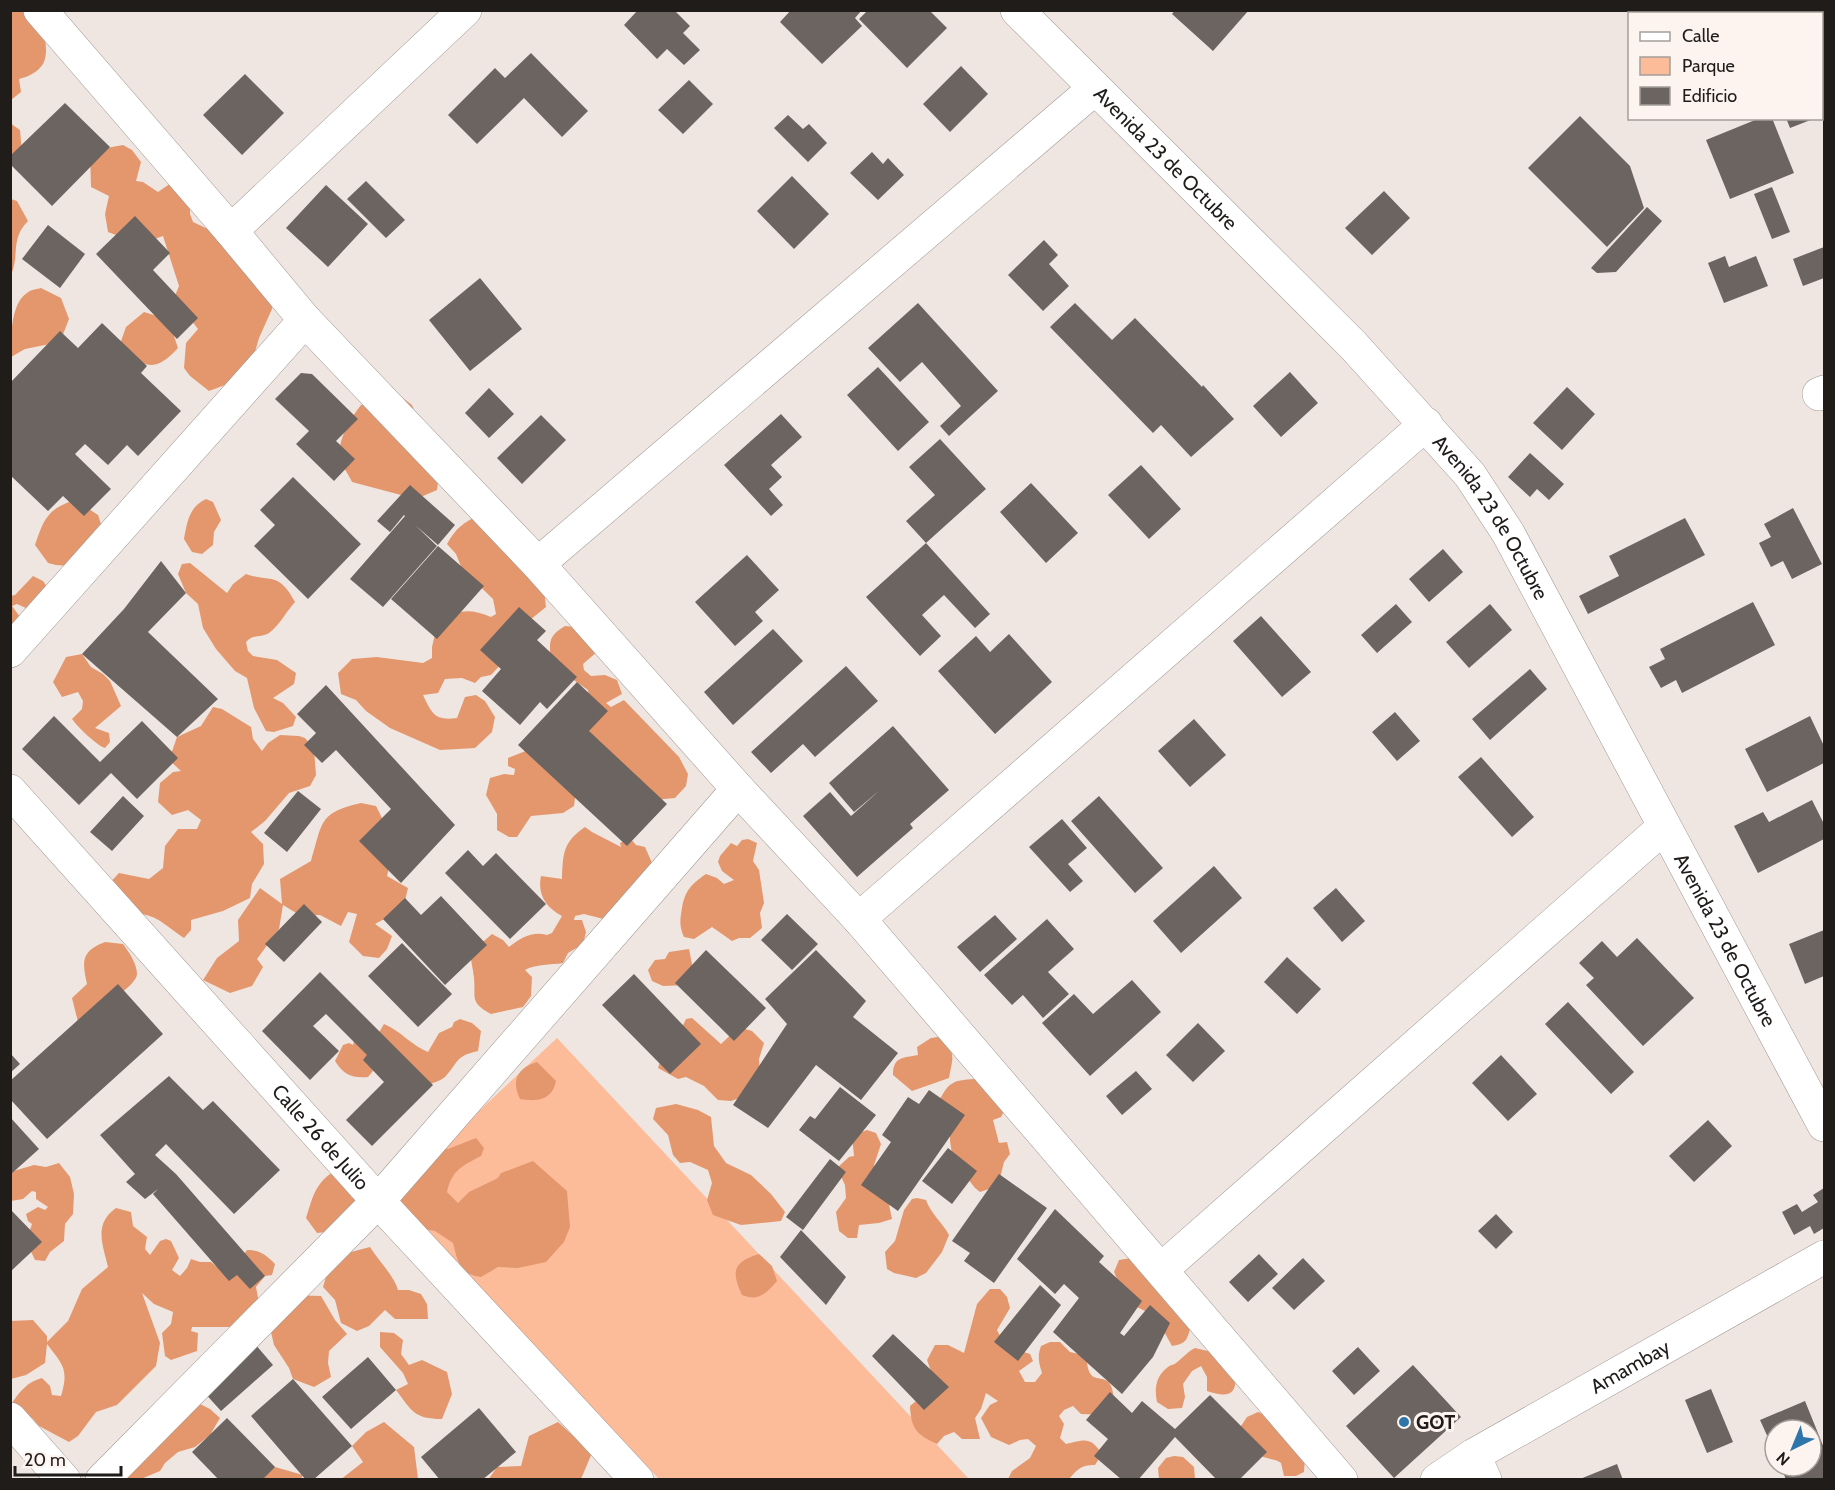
<svg xmlns="http://www.w3.org/2000/svg" width="1835" height="1490" font-family="Cabin,sans-serif">
  <style>
    .green { fill: #fcbc9a }
    .forest { fill: #e4976d }
    .building { fill: #6c6460 }
    .lines { fill: none; stroke-linecap: round; stroke-linejoin: round }
    .minor-casing { stroke: #a09894; stroke-width: 34 }
    .tertiary-casing { stroke: #a09894; stroke-width: 34 }
    .minor { stroke: #fff; stroke-width: 33 }
    .tertiary { stroke: #fff; stroke-width: 33 }
    .poi-dot { fill: #2e76aa; stroke: #fdf4ef; stroke-width: 2 }
    .labels { text-anchor: middle; stroke-width: 6; stroke-linejoin: round; paint-order: stroke }
    .street-label { font-size: 20px; fill: #1f1c1a; stroke: #fdf4ef }
    .poi-label { font-size: 20px; font-weight: bold; fill: #1f1c1a; stroke: #fdf4ef; text-anchor: start }
  </style>
  <rect width="100%" height="100%" fill="#efe6e2"/>
  <path class="green" d="M557,1038L969,1479H659L391,1193Z"/>
  <path class="forest" d="M11,11H31C42,21 51,49 43,64C38,72 28,77 19,79L21,92L11,100Z
    M10,123L20,130L22,153L11,168Z
    M123,145L132,150L141,162L136,181L143,182L158,192L171,183L190,201V214L193,222L210,230L273,291L272,309L259,338L252,362L233,382L209,391L190,376L184,368L186,343L198,329L174,298L179,286L163,236L146,242L132,241L108,232L105,214L109,196L91,187L90,151Z
    M11,199L17,201L28,221C10,239 20,254 11,275Z
    M41,288L61,298L69,319L60,342L25,349L11,357C11,339 10,304 27,293C30,290 37,289 41,288Z
    M144,312L160,317L170,324L178,348C155,374 141,368 120,344L126,327Z
    M395,392L412,405L439,473L437,490L416,499L352,482C349,475 342,466 340,459C337,440 350,419 361,405L375,404Z
    M206,499L213,502L221,520L214,532L213,545L202,554L192,552L184,539C187,522 189,507 206,499Z
    M75,500L98,515L105,536C85,555 77,572 48,563L35,545C44,519 47,509 75,500Z
    M479,515L543,582L546,607L525,624L504,661L491,675L481,677L475,683L462,678L445,679L438,693L423,695C432,714 435,721 457,718L465,697L476,695L485,701L495,717L492,732L475,748L440,750L390,728L366,711L356,700L341,694L338,673L352,659L377,657L423,663L432,658V647L438,621C457,610 470,608 491,617L496,614L493,599L462,569L456,554L447,544C455,529 464,522 479,515Z
    M190,563L227,593L233,584L246,574C272,583 278,571 295,602C286,612 279,626 269,633C261,638 253,634 246,642L248,651L253,656L277,660L296,673L294,684L273,698L283,703L296,717L293,726L274,732L266,731L254,708L247,678L235,671L216,649L203,628L198,604L186,593L178,574L182,564Z
    M33,576L43,581L51,593L37,613L17,604L12,606L20,617L11,636L10,596L15,595Z
    M565,626L575,627L598,651L583,664L584,670L591,676L605,675L617,680L622,694L606,703L611,707L624,700L679,757L688,774L686,786L675,798L654,800L584,743L591,712L588,690L551,664C550,644 546,637 565,626Z
    M82,654L91,667L103,674L110,681L121,706L95,728L109,733L110,742L105,748C96,745 78,727 72,719L82,709L83,701L78,692L62,697L53,682L66,657Z
    M213,707L222,709L251,727L253,739L262,751L268,743L280,735L299,736L305,738L314,749L316,775L310,786L289,793L265,821L251,832L263,844L264,864L252,884L250,898L223,911L191,920V930L184,938C166,927 153,910 131,915L105,888L119,873L149,879L163,868L165,846L178,829H197L201,820L188,810L172,815L158,802L160,783L173,772L181,771L169,760L177,737L201,726Z
    M533,748L577,783L574,806L563,813L531,816L517,837H509L497,830V814L486,795L490,778L504,774L514,775L515,769L508,766V758Z
    M361,803L376,806C389,831 395,848 387,876L408,888L403,909L375,924L392,936L387,949L379,958L363,956L349,942L357,914L348,912L341,926L320,915L301,916L283,905L279,929L257,959L263,967L252,986L230,993L203,980L217,958L239,941L238,920L260,888L282,904L280,879L311,861C323,822 318,813 361,803Z
    M585,827L592,832L621,847L620,843L630,838L636,845L645,847L656,872L623,924L584,914L575,916L574,920H582L586,932L583,944L568,953L563,963C551,965 535,964 525,970L532,977L531,996L523,1007L491,1014C469,1002 476,998 474,978C473,969 471,961 470,953L492,934L503,940L509,947C521,938 532,931 547,935L552,933L562,916C546,908 537,894 541,876L562,879C563,853 563,842 585,827Z
    M748,839L757,843L753,861L759,870L764,903L760,913L762,928L750,938H739L732,941L712,927L694,939L684,937C679,926 680,920 682,908C685,891 691,884 706,874L717,878L724,884L734,880L722,871L718,862L720,856L731,843L737,846L742,840Z
    M105,942L123,944C129,952 137,964 137,974C137,987 90,1014 78,1022L72,998L87,984C82,962 81,951 105,942Z
    M689,949L695,979L690,985L663,986L652,981L648,970L655,960L665,959L669,952Z
    M692,1018L721,1044L739,1027L752,1031L764,1043L759,1059L760,1078L742,1097L731,1101L718,1100L704,1086L686,1077L678,1079L658,1068L665,1046L676,1040L686,1019Z
    M460,1019L472,1023L481,1031L478,1051C455,1056 459,1062 445,1077C440,1081 433,1083 427,1085L378,1034L384,1024C401,1031 412,1046 428,1052L439,1033L452,1027L454,1022Z
    M938,1037C957,1052 953,1056 949,1078L912,1091L893,1075C893,1057 902,1058 918,1055L917,1047L931,1038Z
    M354,1041L371,1044L367,1060L373,1071L368,1077C351,1078 344,1075 335,1061L343,1045L349,1043L353,1045Z
    M537,1062L556,1081C552,1100 538,1102 520,1099C511,1081 517,1068 537,1062Z
    M975,1079L1008,1104L1001,1117L993,1120L999,1143L1007,1142L1010,1154L1004,1162L998,1186L980,1192L975,1188L953,1160L950,1141V1125L937,1105C948,1083 951,1080 975,1079Z
    M676,1104L698,1110L711,1117L714,1146L726,1163L751,1175L771,1194L785,1212L781,1221L741,1225L713,1215L707,1200L712,1183L708,1170L690,1162L680,1163L673,1155L668,1135L653,1119L656,1108Z
    M867,1130L876,1133L881,1144L874,1165L877,1177L887,1195L892,1219L879,1223L859,1225L857,1238H848L839,1231L836,1212L846,1198L845,1185L837,1168L849,1157L854,1156L852,1136Z
    M476,1138L484,1148L481,1156C462,1166 452,1170 447,1192L458,1203L469,1192L498,1178L501,1173L533,1161L567,1191L570,1227L564,1242L546,1262L518,1268L498,1267L481,1277C459,1274 458,1262 453,1243L435,1231L424,1229L391,1193L431,1147L448,1149Z
    M59,1163L70,1177L74,1194L73,1214L65,1224L64,1241L50,1252L45,1261L35,1260L26,1241L32,1224L28,1221L26,1214L38,1207L45,1210L48,1207L36,1199V1192L32,1191L23,1199L11,1201L10,1172L34,1165L46,1167Z
    M330,1174L357,1179L351,1197L356,1200L345,1230L317,1233L306,1218C312,1200 314,1186 330,1174Z
    M917,1198L926,1200C931,1214 942,1222 949,1235L942,1252L926,1273L916,1278L894,1273L887,1269L885,1252L895,1241L904,1210L912,1199Z
    M116,1208L131,1212L133,1226L147,1237L145,1249L150,1255L160,1241L166,1239L171,1241L179,1258L172,1270L180,1276L187,1268L191,1259L200,1262H211L217,1267L233,1269L247,1250C260,1250 266,1255 275,1264L272,1275L265,1276L256,1287L259,1303L232,1327H192L191,1331L198,1333L197,1351L171,1360L165,1356L162,1333L171,1324L173,1312L154,1304L142,1293L160,1343L156,1366L117,1405L96,1412L78,1436L69,1442L39,1426L32,1418L23,1416L11,1405C19,1392 27,1382 42,1378L50,1386L52,1395L61,1396C69,1369 63,1365 47,1344L45,1363L26,1375L11,1379L10,1321L33,1320L47,1336V1342L68,1321L82,1289L108,1267C103,1245 93,1224 116,1208Z
    M370,1247C379,1261 394,1276 398,1290H409L421,1294L427,1304L428,1319H395L385,1310L369,1326L357,1331L341,1323L335,1300L323,1287L332,1257Z
    M759,1254L772,1266L777,1281C767,1293 758,1302 742,1295C731,1271 733,1262 759,1254Z
    M1150,1255L1191,1326C1187,1339 1187,1344 1172,1346L1162,1328L1147,1312L1127,1302L1114,1272L1119,1260Z
    M990,1289H1000L1007,1297L1010,1308L997,1330L1005,1346L1030,1354L1033,1361L1019,1371L1025,1382H1035L1042,1373C1039,1363 1037,1357 1041,1346L1050,1342H1060L1070,1352L1087,1356C1087,1360 1087,1367 1089,1371C1095,1387 1114,1366 1114,1405L1105,1415L1081,1414L1073,1406L1064,1410L1059,1416L1064,1424L1060,1438L1066,1444C1085,1440 1090,1436 1102,1454L1095,1465C1081,1465 1078,1469 1069,1479H1008L1012,1471L1030,1458L1036,1446L1028,1439L1020,1440L1009,1445L991,1437L981,1418L990,1405L998,1401L986,1393L981,1409L975,1418L980,1439H962L954,1432L944,1436L937,1444C917,1435 911,1429 910,1406L933,1387V1377L927,1360L935,1345H948L964,1353L977,1304Z
    M290,1295L321,1296L335,1320L347,1334L329,1351L328,1363L331,1377L314,1387L293,1379L289,1368L274,1345L269,1323Z
    M380,1332L394,1333L403,1340L401,1354L409,1365L422,1360L447,1372L452,1394L442,1419C414,1419 412,1411 396,1390L408,1384L403,1373L380,1347Z
    M1195,1348L1216,1353L1236,1372C1237,1396 1228,1398 1207,1391V1377L1201,1366L1192,1371L1183,1384L1185,1397L1182,1408L1168,1409L1157,1402C1154,1388 1156,1376 1168,1367C1170,1365 1174,1365 1176,1363C1183,1358 1187,1352 1195,1348Z
    M196,1402L210,1409L220,1418L210,1435L195,1447L178,1452L165,1463L160,1471L141,1479H121Z
    M1258,1412L1263,1414L1305,1456L1304,1472L1296,1476H1284L1281,1463C1276,1459 1272,1460 1267,1458C1251,1454 1247,1442 1239,1429L1247,1417Z
    M384,1422L414,1447L418,1479L340,1480L363,1462L352,1446L366,1432Z
    M558,1422L592,1453L581,1479L488,1480L497,1467L521,1466L529,1436Z
    M1174,1456L1183,1457L1194,1467L1195,1479H1159L1158,1468L1166,1458Z
    M275,1467L303,1475L301,1479L254,1480Z"/>
  <path class="building" d="M638,10H674L690,26L683,33L700,50L684,65L667,49L657,59L624,25Z
    M791,10H862L855,18L862,26L822,64L780,22Z
    M868,10H929L947,28L907,68L859,19Z
    M1175,10H1249L1213,51L1172,14Z
    M1777,10H1815L1808,14H1779Z
    M531,53L588,111L562,137L524,98L477,144L448,115L495,68L505,78Z
    M961,66L988,94L950,132L923,104Z
    M245,74L284,113L242,155L203,115Z
    M689,80L713,104L683,134L658,110Z
    M1824,82V114L1822,115V83Z
    M65,103L110,147L52,206L10,164V156Z
    M788,115L803,129L809,124L827,143L808,162L774,128Z
    M1580,116L1630,166L1644,208L1607,247L1528,168Z
    M1760,118H1772L1794,173L1730,199L1706,140Z
    M1786,118H1813V119L1790,128Z
    M872,152L883,164L888,158L904,175L878,200L850,173Z
    M792,176L829,214L794,249L757,211Z
    M366,181L405,220L386,238L347,199Z
    M326,185L368,224L328,267L286,228Z
    M1772,187L1790,232L1772,239L1754,194Z
    M1384,191L1410,218L1372,255L1345,228Z
    M1647,207L1662,221L1616,272L1597,273L1591,268Z
    M135,216L170,253L153,270L198,318L177,339L96,254Z
    M48,225L85,254L60,288L22,259Z
    M1044,240L1058,255L1049,264L1069,286L1043,311L1008,275Z
    M1824,247V278L1803,286L1793,259Z
    M1725,256L1729,267L1756,256L1768,286L1724,303L1708,263Z
    M480,278L522,329L470,371L429,320Z
    M918,303L998,391L949,436L940,426L961,406L922,362L900,382L868,348Z
    M1075,303L1112,340L1135,318L1202,387L1203,385L1234,419L1191,457L1161,425L1153,433L1050,327Z
    M102,323L147,366L141,373L181,411L138,456L127,445L108,465L85,444L75,454L111,489L84,516L63,496L48,511L10,475V383L60,331L78,348Z
    M878,367L929,422L898,451L847,395Z
    M1290,372L1318,403L1281,437L1253,406Z
    M301,373L312,374L358,419L336,441L355,459L334,481L296,444L309,431L275,399Z
    M1567,387L1595,414L1562,450L1533,423Z
    M489,388L514,414L489,438L465,413Z
    M781,414L802,437L771,465L782,477L769,489L783,505L771,516L724,465Z
    M541,415L566,440L522,484L497,458Z
    M940,439L986,489L926,543L906,521L935,495L909,467Z
    M1530,453L1564,484L1549,500L1537,489L1530,497L1508,477Z
    M1141,465L1181,509L1149,539L1108,495Z
    M293,477L361,544L308,599L254,546L275,525L260,510Z
    M1031,483L1078,533L1046,563L1000,512Z
    M410,485L455,525L438,545L415,525L437,546L383,607L350,579L405,516L404,515L390,532L377,521Z
    M1793,508L1822,564L1792,579L1783,561L1771,567L1759,543L1771,537L1764,524Z
    M1685,518L1705,555L1588,614L1579,596L1619,576L1609,556Z
    M926,543L990,614L975,628L944,595L922,615L941,636L920,656L866,597Z
    M438,546L484,586L437,639L391,599Z
    M1443,549L1463,572L1429,602L1409,579Z
    M747,555L779,590L755,612L763,621L735,646L695,602Z
    M161,561L186,593L148,632L218,699L177,737L82,654L124,609Z
    M1753,602L1775,645L1682,693L1676,680L1661,688L1649,667L1665,659L1660,649Z
    M1396,604L1412,622L1377,653L1361,635Z
    M1490,604L1512,630L1469,668L1446,642Z
    M519,607L546,631L537,640L577,677L547,709L540,702L520,725L482,691L501,669L480,650Z
    M1261,616L1311,672L1282,697L1233,641Z
    M773,629L803,661L733,725L704,692Z
    M1009,634L1052,682L995,734L938,671L976,636L990,652Z
    M846,666L878,701L815,757L803,744L771,773L751,752Z
    M1530,669L1547,689L1490,740L1472,719Z
    M577,682L608,711L589,731L667,804L627,846L518,745Z
    M326,685L455,825L401,883L359,841L391,809L336,750L322,763L304,745L316,733L297,714Z
    M1395,712L1420,741L1397,761L1372,732Z
    M54,716L100,762L142,721L178,758L137,799L111,773L79,805L22,749Z
    M1810,716L1824,746V763L1767,792L1745,749Z
    M1194,719L1226,755L1190,787L1158,751Z
    M893,726L949,790L910,824L913,828L857,877L803,816L830,792L851,816L880,790L854,812L829,783Z
    M1481,757L1534,817L1512,837L1458,777Z
    M298,791L321,809L287,852L264,833Z
    M123,796L144,816L112,851L90,832Z
    M1099,796L1163,868L1135,893L1071,821Z
    M1812,800L1824,824V839L1758,873L1734,826L1763,812L1769,822Z
    M1062,819L1087,848L1068,864L1083,881L1070,892L1029,847Z
    M468,850L483,866L496,853L546,904L510,939L445,873Z
    M1214,866L1242,898L1181,953L1153,921Z
    M1336,888L1365,921L1342,942L1313,908Z
    M441,896L487,945L445,985L383,919L405,898L421,915Z
    M304,904L322,922L284,962L265,944Z
    M787,914L818,944L792,970L761,940Z
    M995,915L1017,939L980,972L957,947Z
    M1047,919L1074,949L1048,972L1069,994L1043,1018L1023,995L1012,1005L984,975Z
    M1824,930V976L1805,984L1789,944Z
    M1637,938L1694,998L1643,1046L1586,985L1594,978L1579,963L1602,941L1617,957Z
    M402,943L452,994L418,1027L368,976Z
    M706,950L766,1008L734,1041L675,983Z
    M816,950L866,1001L853,1017L898,1053L861,1100L816,1065L768,1128L733,1105L787,1024L765,999Z
    M1287,957L1321,989L1297,1014L1264,982Z
    M320,972L433,1085L372,1146L346,1120L384,1082L363,1060L367,1055L326,1014L313,1026L339,1051L310,1080L262,1031Z
    M634,974L701,1044L670,1074L602,1005Z
    M1132,980L1161,1012L1090,1076L1042,1023L1074,994L1093,1014Z
    M118,984L163,1034L47,1139L10,1099V1081Z
    M1568,1002L1634,1072L1611,1094L1545,1024Z
    M1198,1023L1225,1051L1193,1082L1166,1055Z
    M10,1053L20,1064L10,1073Z
    M1501,1055L1537,1094L1508,1121L1472,1083Z
    M1136,1071L1152,1089L1122,1115L1106,1096Z
    M169,1076L203,1110L213,1101L280,1170L234,1214L166,1144L155,1155L176,1174L265,1276L250,1289L237,1275L229,1281L153,1194L158,1189L145,1199L126,1182L135,1174L100,1135Z
    M840,1087L876,1115L839,1161L799,1130L810,1116L815,1119Z
    M929,1090L965,1115L898,1211L861,1185L891,1142L882,1135L908,1097L919,1104Z
    M10,1117L39,1149L10,1175Z
    M1708,1120L1732,1146L1694,1182L1669,1156Z
    M948,1148L977,1171L952,1204L922,1181Z
    M830,1159L846,1172L803,1230L786,1217Z
    M999,1174L1047,1208L994,1283L964,1261L970,1253L952,1241Z
    M1824,1188V1228L1814,1234L1810,1226L1794,1235L1782,1212L1797,1204L1802,1212L1818,1202L1813,1195Z
    M10,1209L42,1242L10,1272Z
    M1055,1209L1104,1256L1099,1262L1142,1301L1120,1333L1124,1336L1150,1305L1170,1323L1153,1357L1122,1394L1053,1332L1079,1298L1064,1284L1055,1294L1017,1259Z
    M1496,1214L1513,1232L1496,1249L1478,1231Z
    M801,1230L846,1277L826,1305L780,1257Z
    M1259,1254L1278,1274L1248,1302L1229,1282Z
    M1303,1258L1325,1281L1294,1310L1272,1288Z
    M1040,1285L1061,1305L1018,1361L994,1342Z
    M893,1334L949,1387L924,1410L872,1356Z
    M255,1344L273,1365L221,1411L202,1390Z
    M1358,1347L1380,1371L1354,1395L1332,1371Z
    M368,1357L396,1390L351,1429L322,1397Z
    M1413,1365L1461,1417L1394,1478L1346,1426Z
    M293,1379L352,1446L313,1480H306L251,1416Z
    M1711,1389L1733,1442L1707,1453L1685,1400Z
    M1110,1392L1132,1413L1142,1401L1175,1429L1210,1395L1267,1452L1239,1480H1217L1175,1437L1138,1480H1122L1094,1456L1108,1439L1086,1420Z
    M1805,1401L1824,1448V1480H1786L1781,1466H1811V1430H1775V1453L1760,1420Z
    M479,1408L516,1452L482,1480H440L421,1457Z
    M227,1418L275,1467L262,1480H219L192,1452Z
    M1617,1464L1623,1480H1580V1479Z"/>
  <g class="lines">
    <g class="minor-casing">
      <g id="minor">
        <path d="M40,10L231,231L305,320L538,564L738,789L859,919L1341,1480"/>
        <path id="s1" d="M1017,10L1353,345L1470,475L1508,533L1824,1125"/>
        <path d="M231,231L465,10"/>
        <path d="M1819,394L1824,392"/>
        <path d="M538,564L1094,89"/>
        <path d="M10,651L305,320"/>
        <path id="s2" d="M10,791L378,1201L637,1480"/>
        <path d="M859,919L1426,424"/>
        <path d="M1161,1270L1664,827"/>
        <path d="M10,1419L64,1480"/>
        <path d="M1474,1455L1485,1480"/>
        <path d="M102,1480L378,1201L738,789"/>
      </g>
    </g>
    <g class="tertiary-casing">
      <g id="tertiary">
        <path id="s3" d="M1437,1480L1474,1455L1824,1257"/>
      </g>
    </g>
    <use href="#minor" class="minor"/>
    <use href="#tertiary" class="tertiary"/>
  </g>
  <circle class="poi-dot" cx="1404" cy="1422" r="6"/>
  <g class="labels">
    <g class="street-label">
      <text dy="7" stroke="none"><textPath href="#s1" startOffset="210">Avenida 23 de Octubre</textPath></text>
      <text dy="7" stroke="none"><textPath href="#s1" startOffset="696">Avenida 23 de Octubre</textPath></text>
      <text dy="7" stroke="none"><textPath href="#s1" startOffset="1180">Avenida 23 de Octubre</textPath></text>
      <text dy="7" stroke="none"><textPath href="#s2" startOffset="465">Calle 26 de Julio</textPath></text>
      <text dy="7" stroke="none"><textPath href="#s3" startOffset="224">Amambay</textPath></text>
    </g>
    <g class="poi-label">
      <text x="1416" y="1429">GOT</text>
    </g>
  </g>
  <rect width="1835" height="1490" fill="none" stroke="#1f1c1a" stroke-width="24"/>
  <rect x="1628" y="12" width="195" height="108" fill="#fdf4ef" stroke="#a49e9a" stroke-width="1.5"/>
  <rect x="1640" y="32" width="30" height="9" fill="#ffffff" stroke="#a49e9a" stroke-width="1.5"/>
  <text x="1682" y="42" font-size="18" fill="#1f1c1a">Calle</text>
  <rect x="1640" y="57" width="30" height="18" fill="#fcbc9a" stroke="#a49e9a" stroke-width="1.5"/>
  <text x="1682" y="72" font-size="18" fill="#1f1c1a">Parque</text>
  <rect x="1640" y="87" width="30" height="18" fill="#6c6460" stroke="#a49e9a" stroke-width="1.5"/>
  <text x="1682" y="102" font-size="18" fill="#1f1c1a">Edificio</text>
  <g transform="translate(1793 1448) rotate(223)"><circle r="28" fill="#fdf4ef" stroke="#a49e9a" stroke-width="1.5"/>
  <path d="M0-4.5L10 22L0 15L-10 22Z" fill="#2e76aa"/>
  <text y="-9" font-size="16" font-weight="bold" text-anchor="middle" fill="#1f1c1a">N</text>
  </g>
  <path d="M15 1466v9h106v-9" fill="none" stroke="#1f1c1a" stroke-width="3"/>
  <text x="24" y="1466" font-size="18" fill="#1f1c1a" stroke="#fdf4ef" stroke-width="4.5" paint-order="stroke">20 m</text>
</svg>
